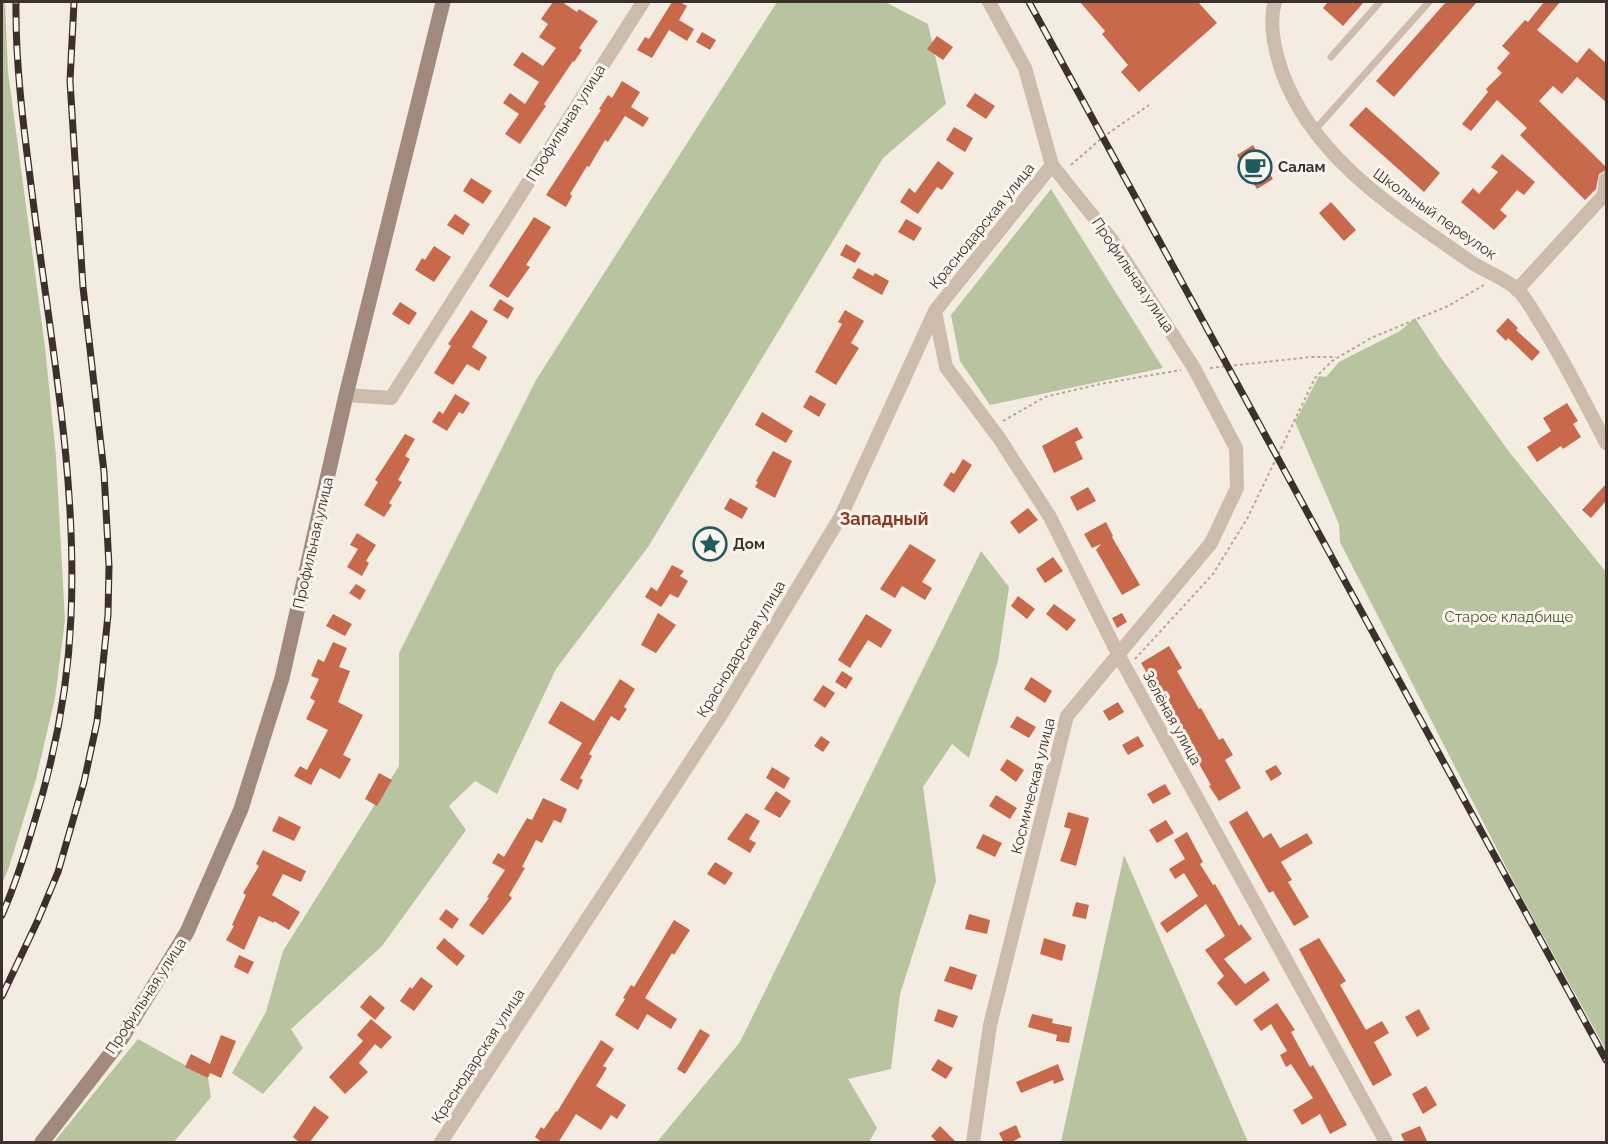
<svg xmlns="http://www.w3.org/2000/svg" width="1608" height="1144" font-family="Raleway,sans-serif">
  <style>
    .green { fill: #b8c4a0 }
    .building { fill: #c8694b }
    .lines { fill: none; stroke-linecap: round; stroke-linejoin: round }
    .path { stroke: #b9a596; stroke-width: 2; stroke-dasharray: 3 3; stroke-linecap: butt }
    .lane { stroke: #cdbbac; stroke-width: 7 }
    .street { stroke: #cdbbac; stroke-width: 14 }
    .secondary { stroke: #a18a7d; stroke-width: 15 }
    .rail-casing { stroke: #3b302b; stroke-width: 7 }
    .rail { stroke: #fbf5ee; stroke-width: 4.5; stroke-dasharray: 14; stroke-linecap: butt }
    .labels { text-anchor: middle; stroke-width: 6; stroke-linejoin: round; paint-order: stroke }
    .street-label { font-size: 15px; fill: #3b302b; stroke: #fbf5ee }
    .poi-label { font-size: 15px; font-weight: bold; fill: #3b302b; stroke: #fbf5ee; text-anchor: start }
    .park-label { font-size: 15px; fill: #4a5a2e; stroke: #fbf5ee }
    .quarter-label { font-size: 18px; font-weight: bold; fill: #8c3b22; stroke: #fbf5ee }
  </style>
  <rect width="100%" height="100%" fill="#f4ebe1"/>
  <path class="green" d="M2,2H5L8,72L45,347L56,456L65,620L55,698L36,779L9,867L2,884Z
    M777,2H885L928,24L946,104L883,158L648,547L556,669L497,794L475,781L449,806L466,830L382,946L291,1029L303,1048L263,1094L232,1073L266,1012L283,951L399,766V653L536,380Z
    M1051,189L1163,368L990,405L960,361L951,315Z
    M1415,318L1439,355L1510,453L1606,572V1050L1519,892L1340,542L1339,524L1295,422L1319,376L1326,377L1339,362L1400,331Z
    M981,551L1009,587L998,661L969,758L952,744L923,787L936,881L900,994L891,1069L848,1079L877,1128L869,1142H657L740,1042Z
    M1124,855L1248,1142H1061Z
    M138,1039L208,1078L211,1097L174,1142H54Z"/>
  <path class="building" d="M553,2H562L577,12L579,9L598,21L579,48L582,50L574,62L573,61L544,104L546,106L520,144L505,134L519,114L503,103L510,93L525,104L539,82L513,65L522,52L543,66L556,48L539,37L548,24L541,19Z
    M672,2H680L687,6L679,20L694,29L687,41L669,30L652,58L637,50L645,37L649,39Z
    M1080,2H1198L1217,23L1139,92L1121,72L1128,65L1102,34L1105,31Z
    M1328,2H1364L1343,26L1323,8Z
    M1446,2H1477L1394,97L1376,81Z
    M1544,2H1560L1537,30L1577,63L1589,48L1606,63V102L1577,77L1562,94L1553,86L1539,101L1606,167V170L1599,174L1596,189L1585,200L1520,135L1527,128L1497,100L1471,131L1462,124L1488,92L1486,89L1502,73L1497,68L1510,53L1502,46L1525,20L1528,22Z
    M702,32L716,40L710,50L696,42Z
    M937,36L953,47L943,60L927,49Z
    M622,81L640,92L631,107L649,118L643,127L625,116L608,142L605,140L589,167L587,166L570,194L572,196L566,207L546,195L601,110L599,109L608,95L612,98Z
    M975,93L995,106L986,119L966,106Z
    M1366,107L1440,173L1424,192L1349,125Z
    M954,127L973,138L965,152L946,140Z
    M1253,145L1273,179L1257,189L1237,155Z
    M1502,154L1535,182L1524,195L1517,190L1500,210L1507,216L1494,230L1461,202L1473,188L1479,194L1498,172L1491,167Z
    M938,161L954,173L942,190L937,187L918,214L900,202L909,188L915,193Z
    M471,178L492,191L483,204L463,191Z
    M1331,202L1356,230L1344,241L1319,213Z
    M455,214L470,224L463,235L447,225Z
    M534,217L551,227L526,265L530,267L508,298L489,286Z
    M906,219L922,228L914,241L898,232Z
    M846,244L861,253L855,263L840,255Z
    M434,246L451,257L434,282L415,270L422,258L425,260Z
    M858,268L873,276L875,273L889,281L882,295L852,278Z
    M500,299L514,308L508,319L493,310Z
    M400,302L417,313L409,325L392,314Z
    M471,310L488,321L472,347L487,357L479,371L467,364L453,385L434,373L451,346L448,344Z
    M845,310L864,321L851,343L859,348L836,385L815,372L842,324L838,322Z
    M1508,318L1518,328L1516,330L1540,352L1532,361L1508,338L1506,341L1496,331Z
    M455,394L470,403L463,414L459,412L447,431L432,422L439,411L443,414Z
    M810,395L826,404L819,417L803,407Z
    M1567,403L1578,421L1573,424L1581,437L1563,449L1561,446L1537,462L1527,447L1551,431L1543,418Z
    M762,412L793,431L786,443L755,425Z
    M1077,427L1083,438L1075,442L1083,459L1054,473L1042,446Z
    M405,434L415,439L405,456L410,459L398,480L402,482L389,503L392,505L384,517L364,505L378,482L375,480Z
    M773,451L792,461L775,498L755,487L758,482L756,481Z
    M963,459L972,465L954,493L943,485L951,472L954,474Z
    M1606,484V501L1591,518L1582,510Z
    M1088,487L1096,501L1077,511L1070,497Z
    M730,498L748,508L742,519L724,509Z
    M1028,508L1038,520L1019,534L1010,522Z
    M1106,522L1113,536L1112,537L1140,585L1122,595L1096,550L1101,544L1092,548L1084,534Z
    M357,533L376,545L366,561L369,563L362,576L347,567L358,549L350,545Z
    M910,544L936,560L922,582L932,588L925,600L902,586L895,598L880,589Z
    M1053,557L1063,571L1045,583L1036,569Z
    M672,565L684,571L680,576L688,581L678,598L670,594L661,607L645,597L651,587L657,591Z
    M356,584L366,590L360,600L349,593Z
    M1018,596L1035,609L1027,619L1011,606Z
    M1054,604L1076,620L1067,631L1046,614Z
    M658,613L676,625L656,653L641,645Z
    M1122,613L1127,622L1117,628L1112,618Z
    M333,614L352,624L345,636L326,626Z
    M866,614L892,630L881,648L868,640L850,668L838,660Z
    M333,642L347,648L339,667L350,671L338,702L363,715L343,755L351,759L340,779L320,768L311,785L294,776L300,766L307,770L328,730L306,719L315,701L310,698L319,679L311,676L318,659L324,662Z
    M1169,646L1182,668L1177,671L1199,709L1201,708L1219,740L1223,738L1233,755L1225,760L1241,788L1219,801L1209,786L1211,785L1194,755L1196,754L1177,722L1178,721L1156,683L1154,685L1141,663Z
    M842,671L853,678L846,689L835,682Z
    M1031,677L1052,691L1045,703L1024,689Z
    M620,679L635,689L624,707L627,709L619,721L611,716L589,754L592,756L580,778L583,780L578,790L560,780L582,743L548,723L561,701L594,721Z
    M823,685L835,693L825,708L813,700Z
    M1118,702L1124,712L1109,721L1103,711Z
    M1017,716L1036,727L1029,738L1010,727Z
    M821,736L830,742L823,752L814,746Z
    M1138,736L1144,746L1128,755L1122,745Z
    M1007,759L1024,770L1016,782L1000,770Z
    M1276,765L1282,774L1271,781L1265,771Z
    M772,767L790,778L784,789L766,778Z
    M379,773L392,780L377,806L365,799Z
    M1165,784L1171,794L1153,804L1147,794Z
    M776,791L791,801L780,818L764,809Z
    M996,795L1017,808L1010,819L989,806Z
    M543,798L567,809L561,823L554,820L542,843L536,840L522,867L525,868L509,895L512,898L483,935L469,925L489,898L487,897L505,870L492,863L498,853L504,857L527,818L532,820Z
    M1247,811L1263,838L1271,833L1280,848L1307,833L1313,843L1281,862L1292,880L1288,882L1309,917L1294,926L1273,891L1269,893L1229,822Z
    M1068,812L1089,818L1076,866L1060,861L1071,829L1064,827Z
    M746,813L760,821L749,839L756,843L750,853L727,839Z
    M279,816L301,827L294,841L272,831Z
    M1166,820L1174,833L1157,843L1149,830Z
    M1187,832L1203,862L1200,864L1213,885L1215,884L1239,926L1241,924L1252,939L1224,959L1245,984L1264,971L1270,980L1236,1006L1217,983L1224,976L1205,950L1225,936L1206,904L1167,933L1160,923L1198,896L1184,873L1175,879L1169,869L1185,859L1174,840Z
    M983,834L1002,843L995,857L976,848Z
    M263,850L306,871L301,882L283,874L272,895L300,912L289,930L274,921V923L259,916L244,950L226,940L234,926L232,925L246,895L243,893L259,866L256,864Z
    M715,862L733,873L725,885L707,874Z
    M1076,902L1089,905L1086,919L1072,916Z
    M446,909L459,919L452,929L439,919Z
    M969,914L990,920L987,934L965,929Z
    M674,920L690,930L674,955L672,953L645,998L677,1019L671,1029L647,1014L638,1030L615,1015L625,999L623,998L631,985L634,987Z
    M444,938L465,956L457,966L436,948Z
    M1044,938L1066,945L1062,961L1040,954Z
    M1319,938L1346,981L1340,985L1366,1030L1382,1021L1389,1033L1374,1042L1392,1075L1373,1086L1299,949Z
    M239,955L254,962L248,974L234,967Z
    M950,966L977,975L972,990L944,981Z
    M421,977L433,986L414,1011L400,1001L410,987L412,989Z
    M370,995L385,1008L375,1020L360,1007Z
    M1277,1003L1295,1030L1291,1032L1310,1067L1313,1065L1347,1125L1330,1134L1320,1114L1302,1125L1293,1110L1313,1098L1291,1064L1286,1067L1280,1055L1287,1051L1271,1024L1261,1031L1253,1020Z
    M938,1009L958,1016L953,1028L934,1021Z
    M1419,1009L1430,1029L1417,1037L1405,1017Z
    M1032,1014L1053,1019L1052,1023L1072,1027L1069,1043L1056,1041L1057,1035L1028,1027Z
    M371,1019L392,1037L381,1049L375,1044L359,1063L368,1072L345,1094L329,1077L363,1041L357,1035Z
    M700,1029L710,1035L685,1074L677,1069Z
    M221,1035L236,1041L221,1078L210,1073L208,1078L185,1067L191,1054L210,1064Z
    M601,1040L614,1049L603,1066L607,1068L596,1086L626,1105L617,1119L611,1115L601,1130L576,1114L558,1143H543L535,1137L541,1127L544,1129L556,1111L557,1112Z
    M938,1059L953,1068L946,1079L931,1070Z
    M1058,1064L1064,1080L1054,1084L1053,1080L1021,1093L1016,1082Z
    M1426,1086L1437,1105L1423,1114L1412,1094Z
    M314,1106L329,1117L309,1143H300L293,1137Z
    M1016,1125L1021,1137L1010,1143H1004L999,1133Z
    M940,1126L957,1143H938L931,1136Z
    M1420,1126L1428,1143H1405L1401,1134Z"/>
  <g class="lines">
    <path class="path" d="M1071,165L1103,137L1149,105
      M1210,368L1311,357H1336
      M1003,421L1045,397L1100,384L1181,370
      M1135,659L1213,574L1247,519L1315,378L1332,361L1371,338L1448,306L1484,285"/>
    <path class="lane" d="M1331,57L1380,2
      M1313,132L1429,2"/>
    <path class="street" d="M1275,2C1268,24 1275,51 1282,72C1314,160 1398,211 1471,262C1486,272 1505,278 1518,290C1527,299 1534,313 1541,324C1565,362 1585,403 1606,443
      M1517,290L1604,195L1606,179
      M935,311L946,367L999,438L1050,517L1118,654L1386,1142
      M346,395L391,398L643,2
      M441,1142L721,715L841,516L935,311L1052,165
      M973,1142L990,1025L1067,716L1211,543L1237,488L1236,448L1194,368L1112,240L1052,165L1025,68L989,2"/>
    <path class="secondary" d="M42,1142L118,1044L187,932L241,809L282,678L346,395L443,2"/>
    <g class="rail-casing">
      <path id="rail" d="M1029,2L1606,1060
        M2,915C15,885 25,854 34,823C55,756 68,688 71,617C77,486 53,354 36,224C27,151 15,75 16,2
        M2,996L38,920L58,872L84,782L97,722L108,615L109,566L104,472L83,287L70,81L74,2"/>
    </g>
    <use href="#rail" class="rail"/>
  </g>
  <defs>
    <g id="cafe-ring" transform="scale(1.725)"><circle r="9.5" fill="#fbf5ee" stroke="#1f5a5e" stroke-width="1.5"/><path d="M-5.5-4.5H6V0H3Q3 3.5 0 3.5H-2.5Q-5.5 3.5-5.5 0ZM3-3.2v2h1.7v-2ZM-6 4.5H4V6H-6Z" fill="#1f5a5e"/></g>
    <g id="sight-ring" transform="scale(1.725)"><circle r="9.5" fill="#fbf5ee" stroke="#1f5a5e" stroke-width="1.5"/><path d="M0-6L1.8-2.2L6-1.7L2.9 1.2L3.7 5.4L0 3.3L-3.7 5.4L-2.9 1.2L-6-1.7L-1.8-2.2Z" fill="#1f5a5e"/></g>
  </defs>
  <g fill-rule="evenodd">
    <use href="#cafe-ring" x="1255" y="167"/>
    <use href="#sight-ring" x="710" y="544"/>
  </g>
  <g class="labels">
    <g class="street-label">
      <text transform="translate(566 123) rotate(-58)" y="5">Профильная улица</text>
      <text transform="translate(1435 214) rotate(35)" y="5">Школьный переулок</text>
      <text transform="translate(982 226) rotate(-51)" y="5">Краснодарская улица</text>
      <text transform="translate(1133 275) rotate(56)" y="5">Профильная улица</text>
      <text transform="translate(313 543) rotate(-77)" y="5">Профильная улица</text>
      <text transform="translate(741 649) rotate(-59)" y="5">Краснодарская улица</text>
      <text transform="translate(1172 718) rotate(61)" y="5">Зелёная улица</text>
      <text transform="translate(1033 786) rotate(-76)" y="5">Космическая улица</text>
      <text transform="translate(146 996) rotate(-57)" y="5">Профильная улица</text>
      <text transform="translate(478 1056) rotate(-57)" y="5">Краснодарская улица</text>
    </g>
    <g class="poi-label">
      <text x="1278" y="172">Салам</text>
      <text x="733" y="549">Дом</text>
    </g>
    <g class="park-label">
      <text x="1509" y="622">Старое кладбище</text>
    </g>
    <g class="quarter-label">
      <text x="884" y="525">Западный</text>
    </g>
  </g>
  <rect width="1608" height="1144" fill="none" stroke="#3b302b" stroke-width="6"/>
</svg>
